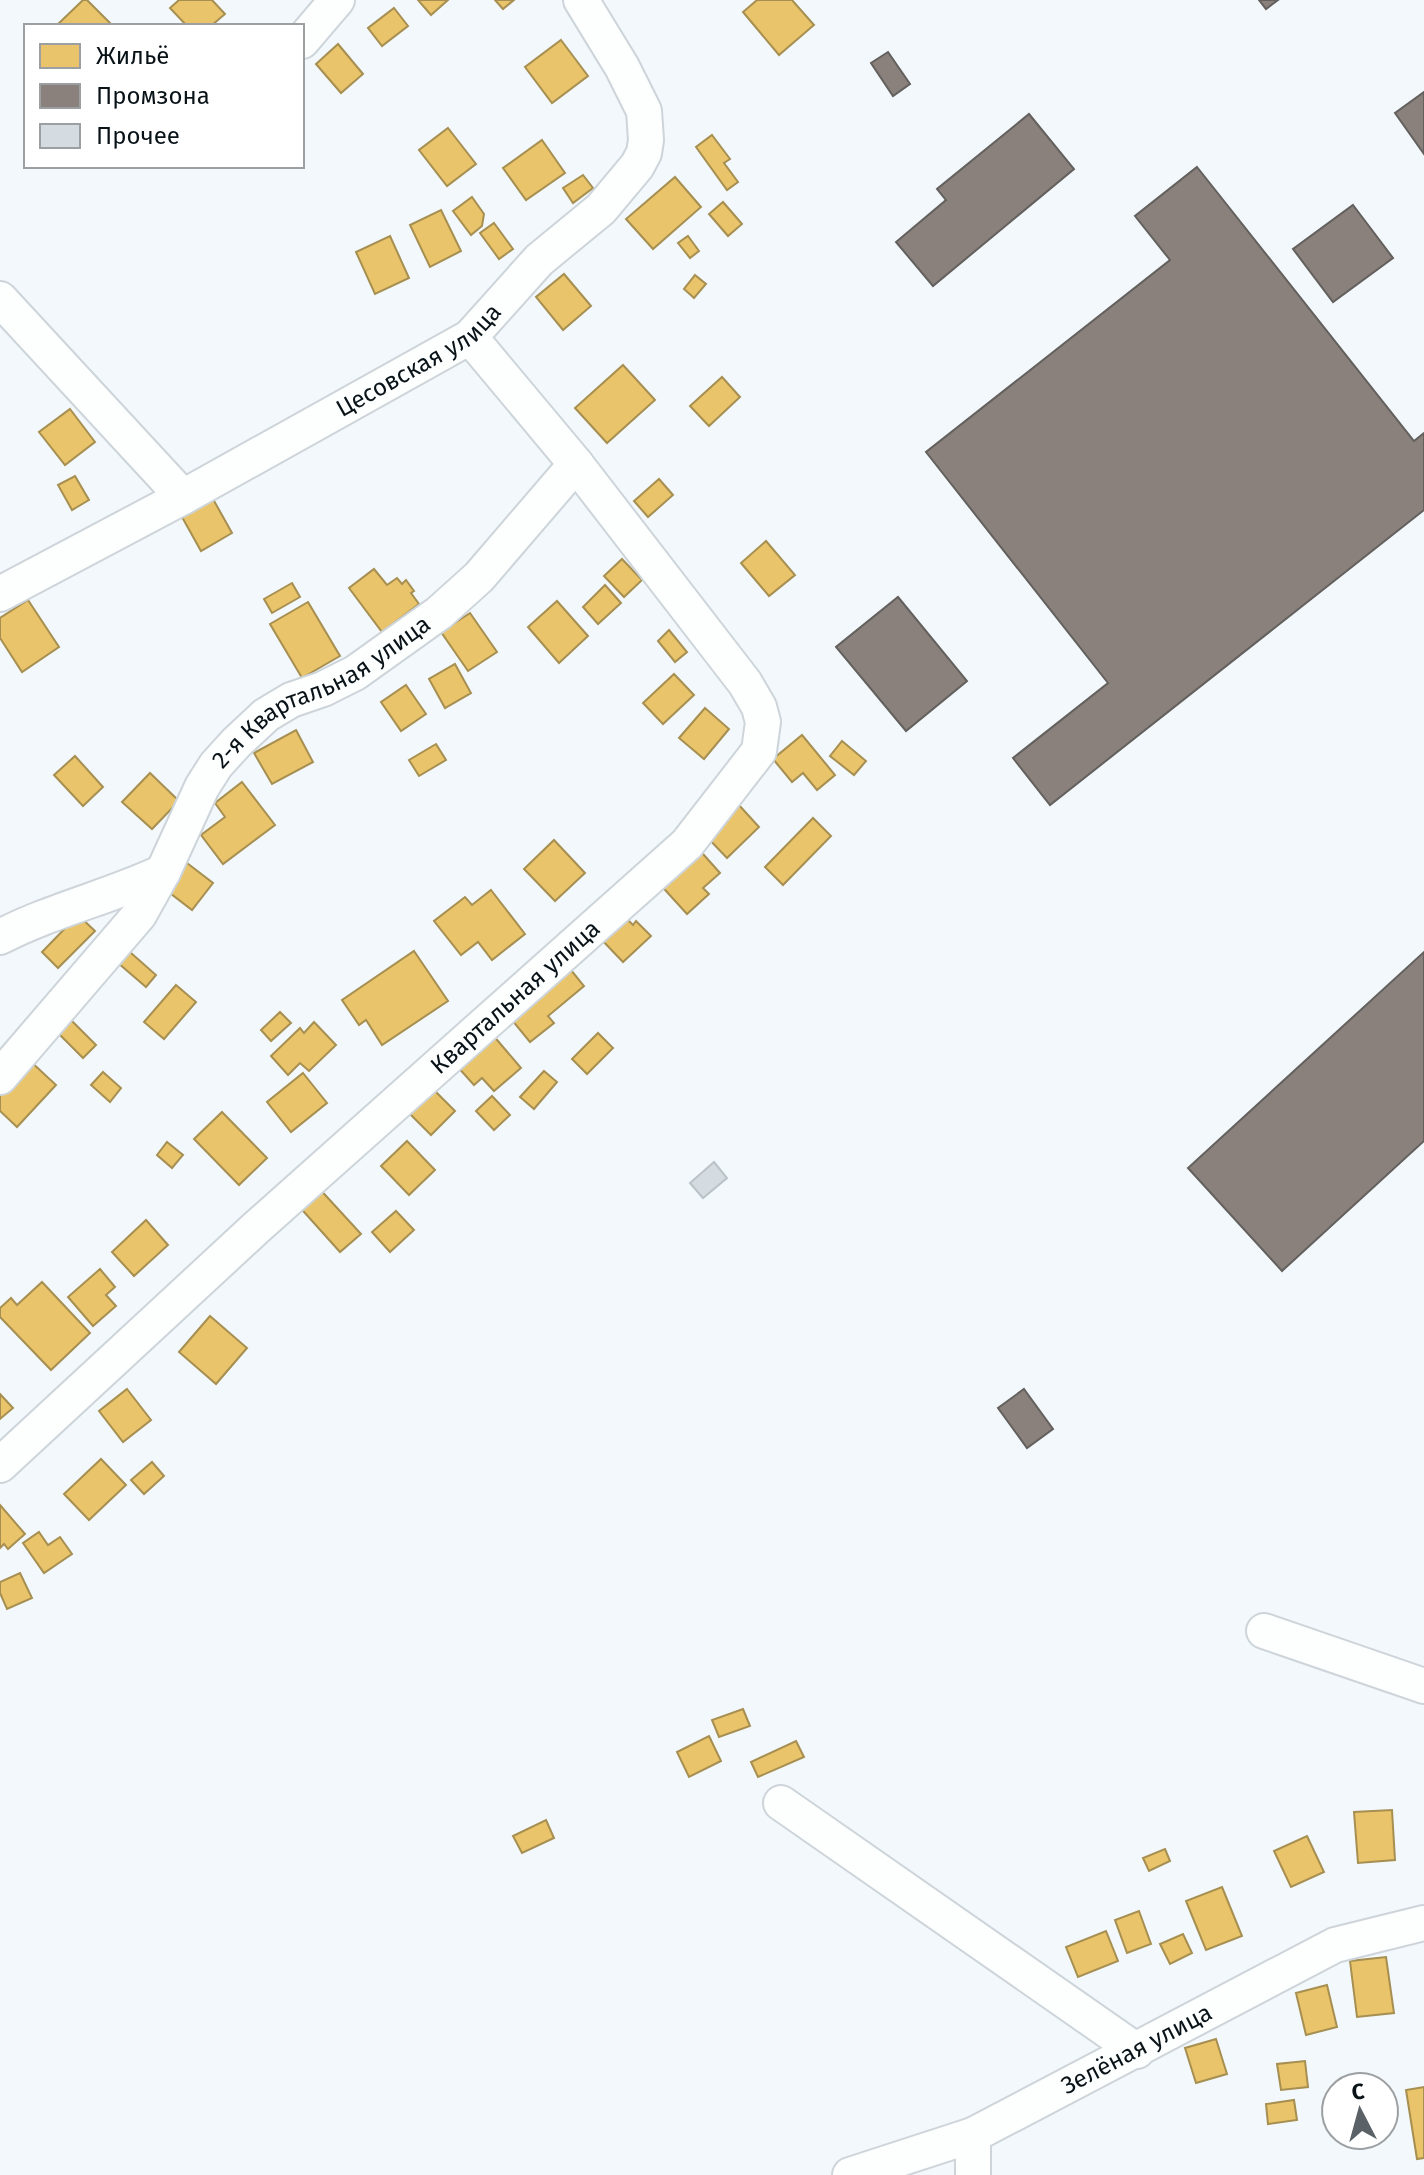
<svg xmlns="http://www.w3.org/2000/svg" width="1424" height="2175" font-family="'Fira Sans',sans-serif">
	<rect width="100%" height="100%" fill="#f2f8fb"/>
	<!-- homes -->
	<g fill="#e9c46a" stroke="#a68f51" stroke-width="2">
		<polygon points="83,0 87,0 110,23 107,26 56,26"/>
		<polygon points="179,0 212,0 225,14 211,26 187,26 170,8"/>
		<polygon points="418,0 448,0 431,15"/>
		<polygon points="495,0 514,0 503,9"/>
		<polygon points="757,0 792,0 814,25 779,55 743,12"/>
		<polygon points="394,8 408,26 382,46 368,28"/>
		<polygon points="561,40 588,76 552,103 525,67"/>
		<polygon points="338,44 363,74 341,93 316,64"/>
		<polygon points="448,128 476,164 447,186 419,150"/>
		<polygon points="712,135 730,159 724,163 738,182 727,190 696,147"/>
		<polygon points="542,140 565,173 526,200 503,168"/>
		<polygon points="583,175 593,188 573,203 563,188"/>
		<polygon points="675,177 701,207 653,249 626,219"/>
		<polygon points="472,197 484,214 482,226 471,235 453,211"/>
		<polygon points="723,202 742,224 728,236 709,214"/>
		<polygon points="441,210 461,251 430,267 410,225"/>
		<polygon points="494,223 513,249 499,259 480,233"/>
		<polygon points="390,236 409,278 375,294 356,252"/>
		<polygon points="688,236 699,251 690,258 678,243"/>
		<polygon points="564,274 591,306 563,330 536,297"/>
		<polygon points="695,275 706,284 694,298 684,289"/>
		<polygon points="623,365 655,400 607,443 575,408"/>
		<polygon points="722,377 740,397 709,426 690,406"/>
		<polygon points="70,409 95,442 65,465 39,432"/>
		<polygon points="75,476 89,500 72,510 58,485"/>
		<polygon points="659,479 673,495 648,517 634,501"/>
		<polygon points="208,490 232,533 201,551 177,508"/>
		<polygon points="766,541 795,575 769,596 741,563"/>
		<polygon points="622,559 642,580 624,597 604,576"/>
		<polygon points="374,569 387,585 397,578 402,584 406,580 414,591 411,593 419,604 382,632 349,588"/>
		<polygon points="292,583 300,597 272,613 264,599"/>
		<polygon points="605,585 621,603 598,624 583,607"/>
		<polygon points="28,600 59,647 22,672 0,638 0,618"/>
		<polygon points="557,601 588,636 559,663 528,627"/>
		<polygon points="308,602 340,656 302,678 270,624"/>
		<polygon points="470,613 497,652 468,671 441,632"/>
		<polygon points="669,630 687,652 675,662 658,641"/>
		<polygon points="455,664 471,693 445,708 429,679"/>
		<polygon points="674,674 694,695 663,724 643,703"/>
		<polygon points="406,685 426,714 401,731 381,702"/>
		<polygon points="705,708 729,729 704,759 679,738"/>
		<polygon points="296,730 313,762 272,784 254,753"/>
		<polygon points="802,735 835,775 817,790 803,773 792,782 773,759"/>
		<polygon points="842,741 866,761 854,775 830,756"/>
		<polygon points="436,744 446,760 419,776 409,760"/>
		<polygon points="75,756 103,787 83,806 54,775"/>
		<polygon points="150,773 179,801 152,829 122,802"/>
		<polygon points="242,782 275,825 223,864 201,835 225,817 215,803"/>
		<polygon points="738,804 759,827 727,858 705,835"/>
		<polygon points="813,818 831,836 783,885 765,867"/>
		<polygon points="554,840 585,873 555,901 524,869"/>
		<polygon points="695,845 720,873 703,888 709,894 687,914 656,880"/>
		<polygon points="187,863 213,883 192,910 166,890"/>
		<polygon points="491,890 525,934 492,960 478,942 461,955 434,921 465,897 472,905"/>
		<polygon points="78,915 95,931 58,968 42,952"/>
		<polygon points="623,915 633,925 636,921 651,936 623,962 599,937"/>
		<polygon points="122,945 156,975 146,987 111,957"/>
		<polygon points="414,951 448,1001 382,1045 366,1020 359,1025 342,1000"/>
		<polygon points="566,964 584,986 548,1016 554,1023 530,1042 507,1014"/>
		<polygon points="176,985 196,1002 164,1039 144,1022"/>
		<polygon points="280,1012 291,1023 271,1041 261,1030"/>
		<polygon points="66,1015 96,1045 83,1058 53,1028"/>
		<polygon points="314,1022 336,1045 309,1071 300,1063 288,1075 271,1056 300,1028 304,1033"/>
		<polygon points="598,1033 613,1048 587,1074 572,1059"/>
		<polygon points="492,1034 521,1068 494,1091 482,1078 474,1085 456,1065"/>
		<polygon points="28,1059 56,1085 17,1127 0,1111 0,1088"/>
		<polygon points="544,1071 557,1082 534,1109 520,1097"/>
		<polygon points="103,1072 121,1088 110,1102 91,1085"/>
		<polygon points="303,1073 327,1103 291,1132 267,1102"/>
		<polygon points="427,1083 455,1111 431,1135 403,1107"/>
		<polygon points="492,1096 510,1115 494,1130 476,1111"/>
		<polygon points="222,1112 267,1158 239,1185 194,1139"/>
		<polygon points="407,1141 435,1170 409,1195 381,1166"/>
		<polygon points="167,1142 183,1155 172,1168 157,1155"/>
		<polygon points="316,1185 361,1234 340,1252 296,1203"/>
		<polygon points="396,1211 414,1230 390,1252 372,1232"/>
		<polygon points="146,1220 168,1245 134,1276 112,1252"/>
		<polygon points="100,1269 115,1287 106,1295 116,1306 93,1326 68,1297"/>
		<polygon points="42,1282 90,1333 51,1370 0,1317 0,1308 11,1298 17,1305"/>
		<polygon points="210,1316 247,1348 216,1384 179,1352"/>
		<polygon points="127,1389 151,1420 123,1442 99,1411"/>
		<polygon points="0,1394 13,1408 0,1419"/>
		<polygon points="101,1459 126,1485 89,1520 64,1494"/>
		<polygon points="152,1462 164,1476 144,1494 131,1480"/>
		<polygon points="0,1505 25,1534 8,1549 4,1544 0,1548"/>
		<polygon points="39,1532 48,1545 60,1537 72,1554 44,1573 23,1543"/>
		<polygon points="20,1573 32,1598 7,1609 0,1593 0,1582"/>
		<polygon points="743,1709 750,1726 719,1737 712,1720"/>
		<polygon points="709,1736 721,1761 689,1777 677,1752"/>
		<polygon points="796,1741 804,1757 758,1777 751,1762"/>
		<polygon points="1392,1810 1395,1860 1358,1863 1354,1812"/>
		<polygon points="546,1820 554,1838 522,1853 513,1836"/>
		<polygon points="1307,1836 1324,1872 1291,1887 1274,1851"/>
		<polygon points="1165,1849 1170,1861 1149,1871 1143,1858"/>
		<polygon points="1222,1887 1242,1936 1206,1950 1186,1901"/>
		<polygon points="1139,1911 1151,1944 1127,1953 1115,1920"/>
		<polygon points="1106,1931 1118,1961 1078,1977 1066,1947"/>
		<polygon points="1183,1934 1192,1953 1170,1964 1160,1944"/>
		<polygon points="1386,1957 1394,2013 1357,2017 1350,1961"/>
		<polygon points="1327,1985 1337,2027 1306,2035 1296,1993"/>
		<polygon points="1216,2039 1227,2074 1196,2083 1185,2048"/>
		<polygon points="1305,2061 1308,2087 1281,2090 1277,2064"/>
		<polygon points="1424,2087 1424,2158 1417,2159 1406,2090"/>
		<polygon points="1294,2100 1297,2120 1268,2124 1266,2104"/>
	</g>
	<!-- industry -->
	<g fill="#8a817c" stroke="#63605e" stroke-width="2">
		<polygon points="1259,0 1278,0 1266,9"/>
		<polygon points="888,52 910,84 893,96 871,63"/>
		<polygon points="1424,92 1424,154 1395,113"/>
		<polygon points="1029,114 1074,169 933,286 896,242 946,200 937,189"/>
		<polygon points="1197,167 1414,441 1424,433 1424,510 1050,805 1013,758 1108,683 926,452 1170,260 1135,216"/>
		<polygon points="1353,205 1393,258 1333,302 1293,249"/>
		<polygon points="898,597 967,681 906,731 836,647"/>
		<polygon points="1424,952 1424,1141 1282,1271 1188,1168"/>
		<polygon points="1024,1389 1053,1429 1027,1448 998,1408"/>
	</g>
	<!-- building -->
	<polygon fill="#d5dce1" stroke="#bcc3c8" stroke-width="2" points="714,1162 727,1178 703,1198 690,1183"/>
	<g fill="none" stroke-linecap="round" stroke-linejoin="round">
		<defs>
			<g id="minor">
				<polyline points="302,41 337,0"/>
				<polyline points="0,299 183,497"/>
				<path id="s1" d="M0,594L183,497L470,337L539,260L601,209L637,166L644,153L646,140L644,111L622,67L581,0"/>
				<path d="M0,937C52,910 110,897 163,872"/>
				<path id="s2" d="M0,1077L139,915L163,872L202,787L216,765L236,743L266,715L291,700L323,689L355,673L439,613L479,577L576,464L470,337"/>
				<path id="s3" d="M0,1465L257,1227L687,844L759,751L763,722L759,707L745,683L576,464"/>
				<polyline points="1264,1631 1424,1686"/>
				<polyline points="781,1803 1137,2051"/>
				<polyline points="973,2135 973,2175"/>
				<path id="s4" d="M850,2175L973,2135L1335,1945L1424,1923"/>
			</g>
		</defs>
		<!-- minor casing -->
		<use href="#minor" stroke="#cdd5da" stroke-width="38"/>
		<!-- minor -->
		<use href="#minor" stroke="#fdfefe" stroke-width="34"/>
	</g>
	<g text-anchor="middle" stroke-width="8" stroke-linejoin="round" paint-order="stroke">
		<!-- street labels -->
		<g font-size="24" fill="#081217" stroke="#fff">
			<text dy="8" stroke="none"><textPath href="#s1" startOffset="480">Цесовская улица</textPath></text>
			<text dy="8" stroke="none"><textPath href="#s2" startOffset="512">2-я Квартальная улица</textPath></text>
			<text dy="8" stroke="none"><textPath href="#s3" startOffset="696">Квартальная улица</textPath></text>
			<text dy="8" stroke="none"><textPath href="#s4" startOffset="314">Зелёная улица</textPath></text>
		</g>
	</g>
	<!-- legend -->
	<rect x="24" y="24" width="280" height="144" fill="#ffffff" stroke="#9ca0a2" stroke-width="2"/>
	<rect x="40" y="44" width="40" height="24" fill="#e9c46a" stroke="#9ca0a2" stroke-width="2"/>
	<text x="96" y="64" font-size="24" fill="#081217">Жильё</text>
	<rect x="40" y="84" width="40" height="24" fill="#8a817c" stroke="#9ca0a2" stroke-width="2"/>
	<text x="96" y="104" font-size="24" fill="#081217">Промзона</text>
	<rect x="40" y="124" width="40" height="24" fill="#d5dce1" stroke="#9ca0a2" stroke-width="2"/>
	<text x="96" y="144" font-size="24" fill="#081217">Прочее</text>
	<!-- north arrow -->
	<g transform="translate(1360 2111) rotate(354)"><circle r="38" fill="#ffffff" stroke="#9ca0a2" stroke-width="2"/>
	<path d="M0-6L14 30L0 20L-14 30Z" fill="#5a6267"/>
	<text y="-12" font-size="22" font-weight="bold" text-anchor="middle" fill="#081217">С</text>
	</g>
</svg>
